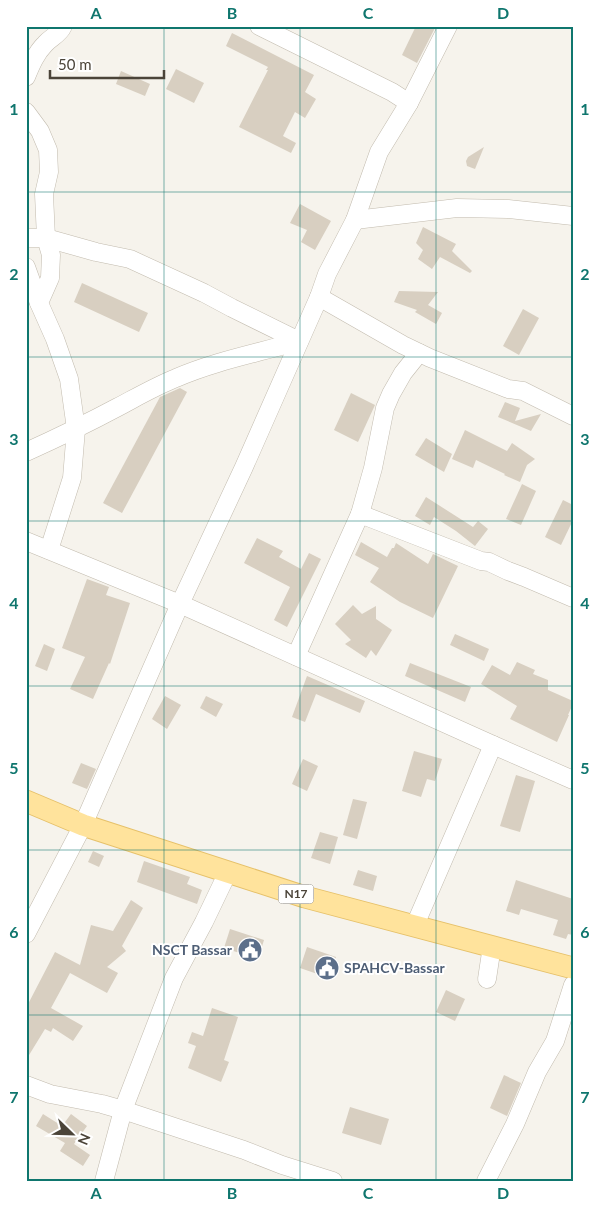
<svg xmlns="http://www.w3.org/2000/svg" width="599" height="1207" font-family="Lato,sans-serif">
	<rect width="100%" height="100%" fill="#f6f3ec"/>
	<!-- building -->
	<g fill="#d8cfc1">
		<polygon points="416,26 436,26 417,63 402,55"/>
		<polygon points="232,33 314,75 305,92 316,99 305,118 295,112 283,136 296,143 291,153 239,127 268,70 266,70 268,67 226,46"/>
		<polygon points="176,69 204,83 194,103 166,89"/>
		<polygon points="121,71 150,84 145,96 116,84"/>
		<polygon points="484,147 475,169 467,166 466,161 468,157"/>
		<polygon points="300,204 331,221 315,250 301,242 307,230 290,223"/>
		<polygon points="423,227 456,244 452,251 472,271 470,273 440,257 432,269 418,259 423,250 416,243"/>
		<polygon points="82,283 148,313 139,332 74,302"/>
		<polygon points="399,291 438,292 428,305 442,313 436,324 415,312 417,310 394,302"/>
		<polygon points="523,309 539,318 519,355 503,346"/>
		<polygon points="180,388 187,392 122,513 103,503 160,397"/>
		<polygon points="351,393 375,405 358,442 334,430"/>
		<polygon points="505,402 520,408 515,421 541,414 531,431 498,417"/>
		<polygon points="465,430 507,451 512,443 535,459 527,465 520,482 504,475 505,474 476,460 473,468 452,459"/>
		<polygon points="426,438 452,454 444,472 415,455"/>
		<polygon points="522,484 536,491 521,525 506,519"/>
		<polygon points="426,497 473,527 478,521 488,529 475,546 456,531 434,517 430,525 415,516"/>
		<polygon points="563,500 573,505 573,520 561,545 545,537"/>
		<polygon points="257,538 283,551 279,557 301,569 309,553 321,559 287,627 274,620 290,587 244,563"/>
		<polygon points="361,542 387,557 392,548 394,548 396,543 428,564 433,554 458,566 433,618 400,602 370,582 379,568 355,555"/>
		<polygon points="87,579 109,587 106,595 130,603 110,664 109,663 93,699 70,689 85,657 62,648"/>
		<polygon points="353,605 362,614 376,606 376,619 392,630 376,656 371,650 366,658 345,644 351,640 335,624"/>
		<polygon points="455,634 489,649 484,661 450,645"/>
		<polygon points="44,644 55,649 47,671 35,666"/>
		<polygon points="517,662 535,670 533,674 548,680 548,690 573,701 573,704 568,715 569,715 557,742 510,719 517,706 481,684 492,665 510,675"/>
		<polygon points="410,663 471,687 465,702 405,676"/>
		<polygon points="307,676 365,701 360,713 316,694 305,722 292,717"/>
		<polygon points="165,696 181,705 167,729 152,719"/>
		<polygon points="206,696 223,704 216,717 200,708"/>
		<polygon points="414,751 442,759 435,781 427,779 421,797 402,791"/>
		<polygon points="303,759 318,766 307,791 292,784"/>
		<polygon points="81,763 96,769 87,789 72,783"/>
		<polygon points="516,775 535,781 520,832 500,826"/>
		<polygon points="353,799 367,802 357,839 343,835"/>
		<polygon points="320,832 338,837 330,864 311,858"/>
		<polygon points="93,851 104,856 99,867 88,862"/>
		<polygon points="144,861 190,877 187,884 202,890 197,904 137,882"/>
		<polygon points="358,870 377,876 373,891 353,885"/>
		<polygon points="516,880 573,899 573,935 568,934 566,939 553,935 558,920 521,909 519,915 506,911"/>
		<polygon points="131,900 143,908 122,946 126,951 107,967 118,973 107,993 70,973 51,1008 83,1026 73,1041 53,1028 51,1032 45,1029 26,1060 26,1008 55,952 80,965 91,925 113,931"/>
		<polygon points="230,929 264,940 258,959 224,948"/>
		<polygon points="307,947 336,957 329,978 300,968"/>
		<polygon points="446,990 465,999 455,1021 436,1012"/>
		<polygon points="212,1008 238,1017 224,1060 229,1062 221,1082 188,1068 196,1046 188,1043 192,1032 203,1036"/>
		<polygon points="504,1075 521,1083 507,1116 490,1108"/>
		<polygon points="350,1107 389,1119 381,1145 342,1133"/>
		<polygon points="43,1114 62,1126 71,1114 87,1126 74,1144 90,1155 83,1166 60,1151 65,1143 36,1126"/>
	</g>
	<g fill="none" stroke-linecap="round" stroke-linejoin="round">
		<defs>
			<g id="minor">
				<polyline points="259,26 392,92 409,103"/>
				<path d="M26,77C31,65 36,53 45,44C51,37 59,35 63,26"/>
				<polyline points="26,112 40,131 48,150 49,172 44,194 46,238 51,255 50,278 39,303 55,339 69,379 76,429 72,478 49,550"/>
				<polyline points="355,220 457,208 508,209 573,216"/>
				<polyline points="26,238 46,238 96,252 130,259 204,293 232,308 299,341"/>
				<polyline points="26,267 39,303"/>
				<polyline points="319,297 403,345 430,358 508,389 523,391 573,416"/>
				<path d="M26,452C57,438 88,423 118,407C137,397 156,386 176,378C215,361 258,353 299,341"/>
				<polyline points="360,514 373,468 385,408 391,394 403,373 419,353"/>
				<polyline points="26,541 180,604 493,745 573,780"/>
				<polyline points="296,656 360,514 481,561 489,562 508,571 524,577 573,598"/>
				<polyline points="415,925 493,745"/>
				<polyline points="26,934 83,825 180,604 244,467 319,297 327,274 355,220 379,152 409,103 448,26"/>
				<polyline points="487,979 492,946"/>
				<polyline points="26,1085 50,1094 102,1104 123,1110 244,1150 282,1165 333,1181"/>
				<polyline points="104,1181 123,1110 174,978 204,922 228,872"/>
				<polyline points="486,1181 515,1124 537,1072 555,1041 573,985"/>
			</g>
			<polyline id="major" points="26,801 83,825 305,897 573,968"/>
		</defs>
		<!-- minor casing -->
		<use href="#minor" stroke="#c2bbae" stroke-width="19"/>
		<!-- major casing -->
		<use href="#major" stroke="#e6c16a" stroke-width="23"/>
		<!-- minor -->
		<use href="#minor" stroke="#fff" stroke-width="18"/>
		<!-- major -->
		<use href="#major" stroke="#ffe39c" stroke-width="21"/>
	</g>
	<!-- grid -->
	<path fill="none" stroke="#0f766e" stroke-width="1" stroke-opacity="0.55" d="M164,26V1181M300,26V1181M436,26V1181M26,192H573M26,357H573M26,521H573M26,686H573M26,850H573M26,1015H573"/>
	<!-- icons -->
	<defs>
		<symbol id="civic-disc" viewBox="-11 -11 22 22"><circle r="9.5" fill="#5c6f8a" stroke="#fff"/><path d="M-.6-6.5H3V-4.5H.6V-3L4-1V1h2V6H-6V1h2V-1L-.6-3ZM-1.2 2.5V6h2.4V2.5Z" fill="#fff"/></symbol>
	</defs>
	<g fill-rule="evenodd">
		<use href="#civic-disc" x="236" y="936" width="28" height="28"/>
		<use href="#civic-disc" x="313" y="954" width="28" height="28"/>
	</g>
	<g text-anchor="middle" stroke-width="4" stroke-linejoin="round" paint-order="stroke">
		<!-- shield labels -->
		<rect fill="#fff" stroke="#817c74" stroke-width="1" x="278.5" y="884.5" width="35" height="19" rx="4"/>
		<g font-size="12" font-weight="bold" fill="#4b4439">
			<text x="296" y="898">N17</text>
		</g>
		<!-- service labels -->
		<g font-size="14" font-weight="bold" fill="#4e5e75" stroke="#fff" text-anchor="end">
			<text x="232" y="955">NSCT Bassar</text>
			<text x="344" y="973" text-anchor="start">SPAHCV-Bassar</text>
		</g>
	</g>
	<!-- border -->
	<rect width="599" height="1207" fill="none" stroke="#ffffff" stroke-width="55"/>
	<!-- north arrow -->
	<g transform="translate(72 1134) rotate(113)" stroke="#ffffff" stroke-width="4" paint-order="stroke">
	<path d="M0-4L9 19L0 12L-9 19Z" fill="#4b4439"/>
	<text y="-8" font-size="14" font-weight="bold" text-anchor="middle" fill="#4b4439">N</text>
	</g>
	<!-- scale -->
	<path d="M50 70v8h114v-8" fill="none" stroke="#4b4439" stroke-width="2.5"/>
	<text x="58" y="70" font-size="15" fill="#4b4439" stroke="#ffffff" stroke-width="4" paint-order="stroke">50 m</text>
	<rect x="28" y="28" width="544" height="1152" fill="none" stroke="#0f766e" stroke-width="2"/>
	<g font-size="16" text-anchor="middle" font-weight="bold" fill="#0f766e">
		<text x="96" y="19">A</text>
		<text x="232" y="19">B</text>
		<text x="368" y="19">C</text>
		<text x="503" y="19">D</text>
		<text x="14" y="115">1</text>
		<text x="585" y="115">1</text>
		<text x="14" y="280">2</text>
		<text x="585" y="280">2</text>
		<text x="14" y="445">3</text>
		<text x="585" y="445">3</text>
		<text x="14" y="609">4</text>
		<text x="585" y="609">4</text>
		<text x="14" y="774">5</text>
		<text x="585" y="774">5</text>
		<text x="14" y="938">6</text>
		<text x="585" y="938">6</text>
		<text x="14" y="1103">7</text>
		<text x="585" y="1103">7</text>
		<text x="96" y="1199">A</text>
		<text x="232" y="1199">B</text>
		<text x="368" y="1199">C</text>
		<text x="503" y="1199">D</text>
	</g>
</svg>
